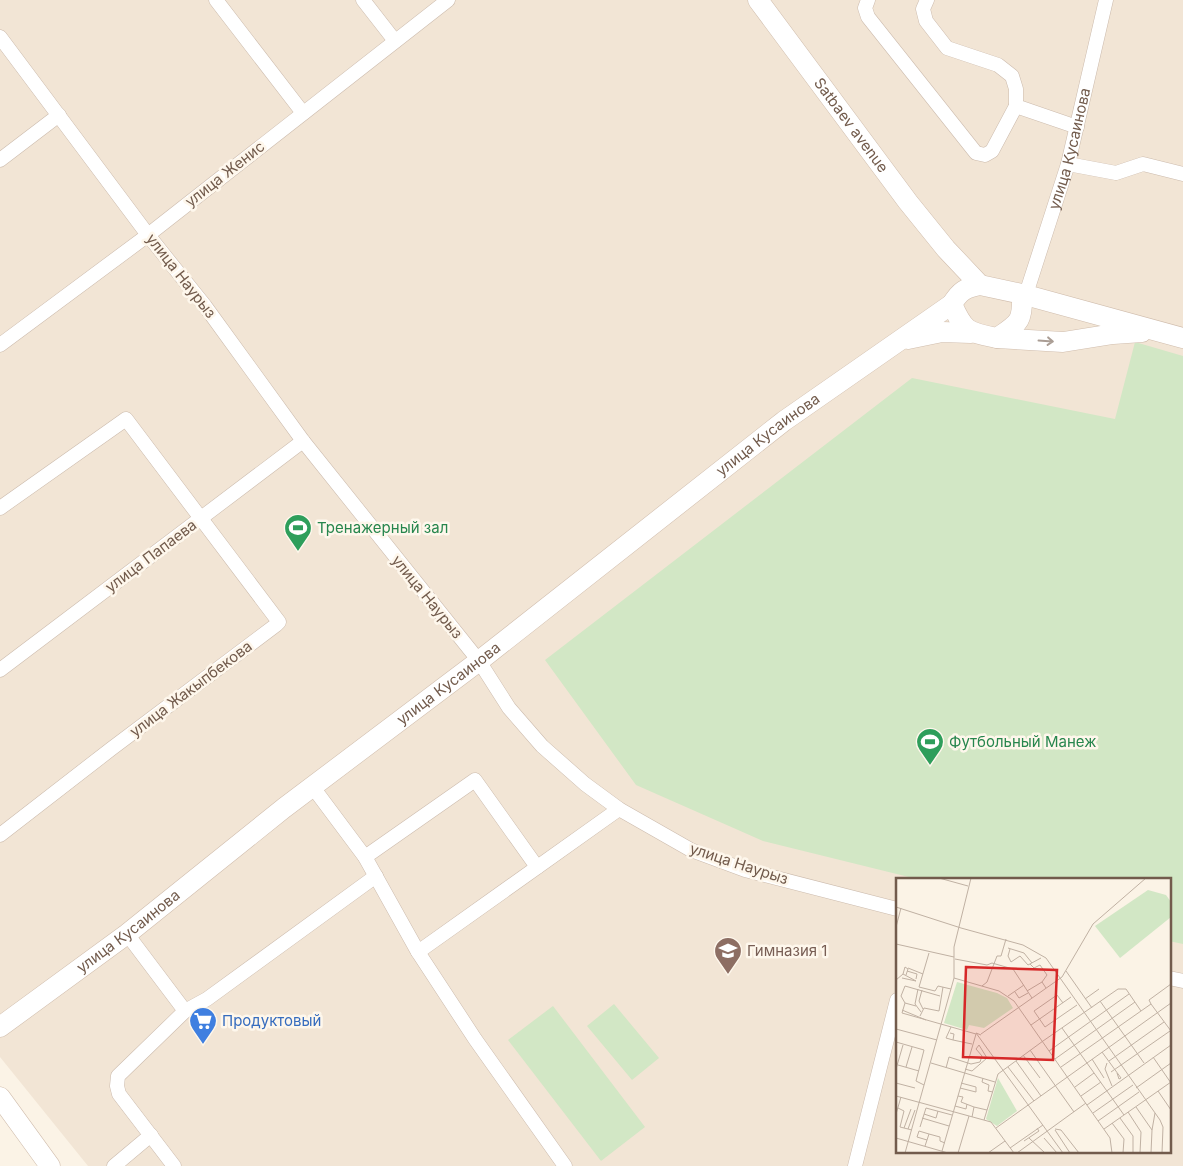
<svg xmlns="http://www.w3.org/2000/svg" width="1183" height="1166" font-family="Inter,sans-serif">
	<rect width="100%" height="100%" fill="#fbf3e6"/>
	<!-- residential -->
	<path fill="#f2e5d5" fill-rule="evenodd" d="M0,0H1183V1166H88L0,1057ZM897,880H1169V1152H897Z"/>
	<!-- garden -->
	<g fill="#d2e7c5">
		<polygon points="1135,342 1183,356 1183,944 1169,941 1169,880 921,880 763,841 636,785 545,660 912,378 1115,419"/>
		<polygon points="614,1004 659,1058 632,1080 587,1026"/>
		<polygon points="553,1006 645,1127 601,1161 508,1040"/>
	</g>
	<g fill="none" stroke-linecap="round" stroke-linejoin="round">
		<defs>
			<g id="street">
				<polyline points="216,0 303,113"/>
				<polyline points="363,0 395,41"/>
				<polyline points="868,0 865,8 868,17 976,153 985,155 992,151 1016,106 1077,127"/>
				<polyline points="927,0 923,9 926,21 947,48 998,65 1012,76 1016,89 1016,106"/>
				<polyline points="0,37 148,235 205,306 303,441 479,661 509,708 542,746 585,784 619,809 691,850 745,870 897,909"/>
				<polyline points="0,160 59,115"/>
				<polyline points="1068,164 1116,173 1143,164 1183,174"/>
				<path id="s1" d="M1022,294L1028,288L1068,164L1106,0"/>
				<polyline points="0,345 148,235 448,0"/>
				<polyline points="0,508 126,419 279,622 276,625 111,749 0,835"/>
				<polyline points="0,670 303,441"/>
				<polyline points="312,786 365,857 418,952 475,1039 565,1166"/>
				<polyline points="365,857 475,780 537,867"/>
				<polyline points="127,934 185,1011 118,1076 117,1086 119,1094 174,1166"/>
				<polyline points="418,952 619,809"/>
				<polyline points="1169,978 1183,981"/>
				<polyline points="185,1011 207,999 376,876"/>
				<polyline points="114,1166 151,1135"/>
				<polyline points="855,1166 897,1000"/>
			</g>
			<g id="secondary">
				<path id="s2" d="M758,0L908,202L946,249L980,285L1022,294C1023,322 1019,323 997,338C968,332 964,332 952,304C960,291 965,288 980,285"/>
				<polyline points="1022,294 1183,338"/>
				<polyline points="997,338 1063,342 1113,334 1142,332"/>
				<polyline points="908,339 942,332 971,333"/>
				<path id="s3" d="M0,1027L127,934L284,808L479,661L784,421L952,304"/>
				<polyline points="0,1097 50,1166"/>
			</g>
		</defs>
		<!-- street casing -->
		<use href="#street" stroke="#ccbbad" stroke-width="15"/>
		<!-- secondary casing -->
		<use href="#secondary" stroke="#d0bdad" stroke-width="21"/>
		<!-- street -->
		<use href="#street" stroke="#fff" stroke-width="14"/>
		<!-- secondary -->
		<use href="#secondary" stroke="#fff" stroke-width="20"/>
	</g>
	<!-- one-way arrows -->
	<defs><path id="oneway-shaft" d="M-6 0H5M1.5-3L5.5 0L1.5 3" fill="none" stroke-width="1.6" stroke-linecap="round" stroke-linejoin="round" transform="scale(1.25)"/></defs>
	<use stroke="#aa9d94" href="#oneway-shaft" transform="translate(1046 341) rotate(4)"/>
	<!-- icons -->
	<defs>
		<symbol id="stadium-pin" viewBox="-11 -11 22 30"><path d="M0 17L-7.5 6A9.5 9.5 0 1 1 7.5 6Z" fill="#2e9e5b" stroke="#fef7ec"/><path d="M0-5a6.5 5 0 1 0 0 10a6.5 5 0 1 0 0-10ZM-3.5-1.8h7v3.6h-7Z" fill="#fff"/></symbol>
		<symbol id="school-pin" viewBox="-11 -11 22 30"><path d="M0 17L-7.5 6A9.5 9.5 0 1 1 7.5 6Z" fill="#8d6e63" stroke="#fef7ec"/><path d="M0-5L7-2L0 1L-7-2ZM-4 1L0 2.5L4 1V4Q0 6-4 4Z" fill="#fff"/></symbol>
		<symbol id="supermarket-pin" viewBox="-11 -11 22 30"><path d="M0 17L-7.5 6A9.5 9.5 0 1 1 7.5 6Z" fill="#3f7fe0" stroke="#fef7ec"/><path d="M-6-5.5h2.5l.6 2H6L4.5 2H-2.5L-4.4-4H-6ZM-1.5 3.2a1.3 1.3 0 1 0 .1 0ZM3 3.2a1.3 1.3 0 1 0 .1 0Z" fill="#fff"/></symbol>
	</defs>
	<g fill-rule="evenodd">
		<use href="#stadium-pin" x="282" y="512" width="32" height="43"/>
		<use href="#stadium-pin" x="914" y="726" width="32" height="43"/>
		<use href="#school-pin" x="712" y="935" width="32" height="43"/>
		<use href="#supermarket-pin" x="187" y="1005" width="32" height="43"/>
	</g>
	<g text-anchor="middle" stroke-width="5" stroke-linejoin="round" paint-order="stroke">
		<!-- street labels -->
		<g font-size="15" fill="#725b4c" stroke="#fef7ec">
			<text dy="5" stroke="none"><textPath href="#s2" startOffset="156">Satbaev avenue</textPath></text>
			<text dy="5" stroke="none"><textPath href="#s1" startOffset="154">улица Кусаинова</textPath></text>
			<text transform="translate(225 174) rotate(-38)" y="5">улица Женис</text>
			<text transform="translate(181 276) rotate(52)" y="5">улица Наурыз</text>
			<text dy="5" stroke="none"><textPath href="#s3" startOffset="970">улица Кусаинова</textPath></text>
			<text transform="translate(151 556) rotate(-37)" y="5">улица Папаева</text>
			<text transform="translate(427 597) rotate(51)" y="5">улица Наурыз</text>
			<text dy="5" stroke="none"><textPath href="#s3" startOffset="565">улица Кусаинова</textPath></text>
			<text transform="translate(191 689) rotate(-37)" y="5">улица Жакыпбекова</text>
			<text transform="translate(739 864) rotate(18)" y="5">улица Наурыз</text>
			<text dy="5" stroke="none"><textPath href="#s3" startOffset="160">улица Кусаинова</textPath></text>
		</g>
		<!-- leisure labels -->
		<g font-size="15" fill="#27864d" stroke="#fef7ec" text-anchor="start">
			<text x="317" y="533">Тренажерный зал</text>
			<text x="949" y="747">Футбольный Манеж</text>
		</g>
		<!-- education labels -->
		<g font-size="15" fill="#785e54" stroke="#fef7ec" text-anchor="start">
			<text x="747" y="956">Гимназия 1</text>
		</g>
		<!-- shop labels -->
		<g font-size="15" fill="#366cbe" stroke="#fef7ec" text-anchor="start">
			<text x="222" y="1026">Продуктовый</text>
		</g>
	</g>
	<!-- overview -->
	<g transform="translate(896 878)">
		<rect width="275" height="275" fill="#fbf3e6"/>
		<path d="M102,200L121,233L101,248L90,241Z" fill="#d2e7c5"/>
		<path d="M252,12L270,17L275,24V39L224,80L199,48Z" fill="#d2e7c5"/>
		<path d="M61,104L101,115L111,120L117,130L88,150L73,147L71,152L48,145Z" fill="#d2e7c5"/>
		<path fill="none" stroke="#c0b1a3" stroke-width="1" d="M43,0L72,8M0,29L65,50M0,49L5,30M65,50L127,67L150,80L264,242L267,249L266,275M0,66L58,79M112,70L128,75L136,85M114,71L112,78L115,84L124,78L132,87L145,80M33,75L23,109L39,113L42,108L55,111M59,81L91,87L96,85L117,91L136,120M134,86L138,90L144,87L151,97L146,104L150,110M12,90L27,96M11,93L21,96L20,101M170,93L196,130M7,96L9,89L12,91L10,97M58,100L103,113L118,123L214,260L216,275M0,102L7,96L20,103L6,100M86,108L91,104L101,78H105L110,61M22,111L19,126L25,134M26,112L23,123L27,131M131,113L146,104M119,114L123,120L132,115M112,118L128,107M189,121L203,111M204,123L248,185M9,125L5,118L9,108L44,118M167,125L161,117L138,133L149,149L181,127M255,126L275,153M20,128L9,125L6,135L80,156L46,273M6,132L30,142M24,138L28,130L43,133L47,109M135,147L175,119M166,150L228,237M0,151L41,162M54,155L58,156L57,162L50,160L55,149M85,156L166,99L197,46L250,0M85,157L80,155L167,275M57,162L76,166M0,164L28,172L20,203L28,207M134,172L178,234M153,173L233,116M206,174L225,200L223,201L221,195M127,177L144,200M257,179L275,205M159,181L239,124M196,181L208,200M120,183L145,218M213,183L268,144M35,185L99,204M211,185L209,191L216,208M2,187L23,193M10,189L16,169M112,189L138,223M165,189L255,126L253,122L275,106M50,190L53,179L75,186L84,184L86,178L80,171M0,191L7,167M69,191L76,193L91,180L83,167L80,171M215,194L274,153M87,200L86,204L93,207L92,213L97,214M0,205L19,210M179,209L198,195M64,210L80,214V209L65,205M240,210L275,185M262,213L275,232M0,218L95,244L118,275M62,218L67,219L65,224L78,229M185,218L205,204M191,227L275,167M59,228L70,231L71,226M240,229L256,252L255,275M2,230L8,233L4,249L16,252M232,234L245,254L244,275M197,235L237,207M0,236L5,219M28,236L40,240L42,233M76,239L78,229L91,232M26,240L53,248M224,240L237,258V275M88,242L102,196L147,163L222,111H230L245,133M202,243L243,214M216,245L228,261L227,275M24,249L30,230L56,237M8,250L15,231M100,250L275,125M12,251L19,232M159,251L165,252L183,275M208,251L275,204M159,252L174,275M256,252L259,235M0,260L52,275M133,260L149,275M148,260L161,275M31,262L21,259L23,253L33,256M128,263L143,253L141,250M29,268L33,256L44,259V263L49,265M114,270L147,247M9,275L58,100V69L75,0M62,275L73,238M92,275L109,263M121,275L190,225"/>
		<path fill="#d62828" fill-opacity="0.15" stroke="#d62828" stroke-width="2.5" d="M70,89L161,92L157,182L67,179Z"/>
		<rect width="275" height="275" fill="none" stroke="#725b4c" stroke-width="2.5"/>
	</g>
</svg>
